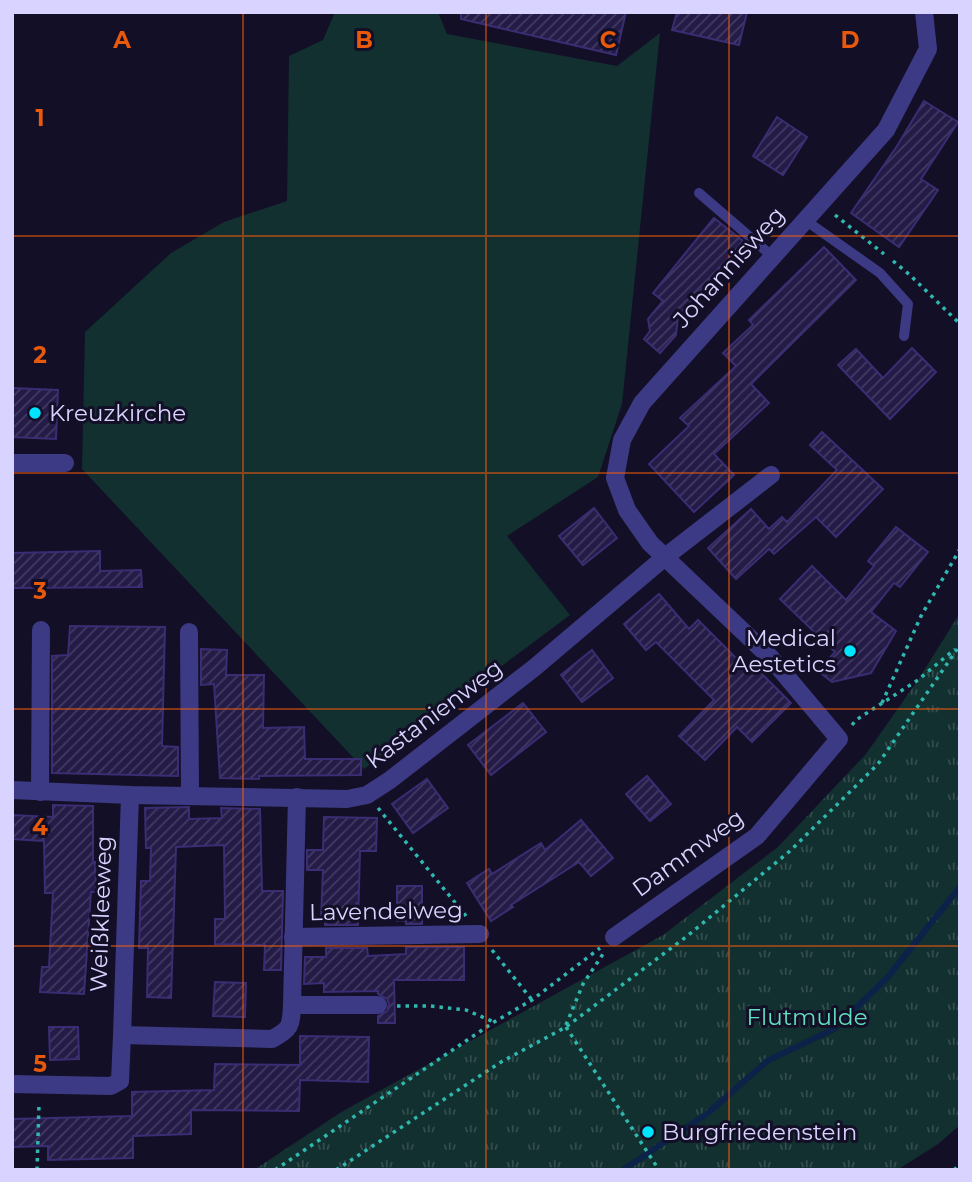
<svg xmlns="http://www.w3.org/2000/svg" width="972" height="1182" font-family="Montserrat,sans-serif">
	<defs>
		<pattern id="park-tufts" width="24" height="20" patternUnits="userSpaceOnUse" patternTransform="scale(1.75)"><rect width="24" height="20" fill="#12302f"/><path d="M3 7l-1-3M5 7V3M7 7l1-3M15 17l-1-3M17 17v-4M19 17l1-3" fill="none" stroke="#344d4e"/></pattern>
		<pattern id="building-hatch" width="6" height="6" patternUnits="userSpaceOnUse" patternTransform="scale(1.75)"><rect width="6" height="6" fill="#241b47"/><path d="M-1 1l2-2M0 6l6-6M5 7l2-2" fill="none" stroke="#433b63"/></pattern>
	</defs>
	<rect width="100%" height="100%" fill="#130f26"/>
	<!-- green -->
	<polygon fill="#12302f" points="335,12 438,12 447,34 617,66 660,33 622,404 598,477 507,536 570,615 364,769 82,469 85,332 171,253 224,222 287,201 289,56 323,40"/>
	<!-- park -->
	<polygon fill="url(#park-tufts)" points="960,613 960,1125 938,1144 897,1170 254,1170 343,1111 663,935 778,847 866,754 918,680"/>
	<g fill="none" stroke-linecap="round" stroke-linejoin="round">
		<!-- stream -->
		<polyline stroke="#0c2248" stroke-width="6" points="623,1170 708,1113 767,1061 834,1029 887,978 960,887"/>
	</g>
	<!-- building -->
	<g fill="url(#building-hatch)" stroke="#3b2d73" stroke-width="2">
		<polygon points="461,12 626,12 616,55 461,19"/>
		<polygon points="677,12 747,12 739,45 672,30"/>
		<polygon points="924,101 958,122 921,179 938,190 899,247 851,213 897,146"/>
		<polygon points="777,117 807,137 783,175 753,156"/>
		<polygon points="714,218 743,241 678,316 676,335 660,353 644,339 650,331 648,319 663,301 653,293"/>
		<polygon points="824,247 856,280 751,384 769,403 714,454 734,475 694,512 649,464 689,426 680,418 736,366 723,353 753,325 749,320"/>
		<polygon points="912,348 936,372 890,419 838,365 856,349 883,378"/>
		<polygon points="12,388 58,390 56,439 12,437"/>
		<polygon points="822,432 883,489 836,537 816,517 774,554 769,549 736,579 708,548 751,509 769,529 782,517 787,522 837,470 810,445"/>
		<polygon points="594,508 617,538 583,565 559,536"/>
		<polygon points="896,527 928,552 900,587 894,583 871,612 896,631 871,673 832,682 818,671 835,652 780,599 812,566 846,600 874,566 868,561"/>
		<polygon points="100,551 100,571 141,570 142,587 12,588 12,553"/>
		<polygon points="659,594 689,629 698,620 751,673 756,668 791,703 752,742 737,727 705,760 679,736 714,700 656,642 646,650 624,624"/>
		<polygon points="70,626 165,627 162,746 178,747 178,776 52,773 52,656 68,655"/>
		<polygon points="201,649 227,650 226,675 264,675 263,728 304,727 305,759 361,759 361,775 259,776 259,779 220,778 214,684 201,685"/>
		<polygon points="592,650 613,678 582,702 561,675"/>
		<polygon points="523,703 546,732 491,775 468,745"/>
		<polygon points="647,776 671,804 650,821 626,794"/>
		<polygon points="427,779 448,808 413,833 392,804"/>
		<polygon points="53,805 93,806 93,862 95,862 96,892 91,892 84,994 40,992 42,967 49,967 53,893 45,893 44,841 12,839 12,815 53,817"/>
		<polygon points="189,807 189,819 222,818 221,808 260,809 262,891 283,891 281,970 264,970 265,945 215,944 215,919 225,919 224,845 176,847 171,998 147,997 148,948 139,948 141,881 150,881 151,848 146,848 145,808"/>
		<polygon points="324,817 377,818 376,851 360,851 358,925 325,925 325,919 321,919 323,870 307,870 307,850 323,850"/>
		<polygon points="581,820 613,858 591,876 579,862 511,905 513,907 491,921 467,883 489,869 492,874 541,843 545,850"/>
		<polygon points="397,886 422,886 422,924 406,924 406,921 397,921"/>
		<polygon points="406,947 464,947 464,980 394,980 395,1023 378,1023 378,1016 387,1011 389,1004 387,999 378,994 378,991 324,992 324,983 304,984 305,957 326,957 326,948 367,948 368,956 406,954"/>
		<polygon points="215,982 246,983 245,1017 213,1016"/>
		<polygon points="49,1027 78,1027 79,1059 50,1060"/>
		<polygon points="300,1036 369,1037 368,1082 300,1080 299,1111 191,1110 191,1134 133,1136 133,1158 48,1160 48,1146 12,1147 12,1119 132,1116 132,1092 214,1090 215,1064 300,1065"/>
	</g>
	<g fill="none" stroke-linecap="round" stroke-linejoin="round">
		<!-- path -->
		<g stroke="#2fb8b0" stroke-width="3.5" stroke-dasharray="3.5 5" stroke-linecap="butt">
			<polyline points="835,215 884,254"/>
			<polyline points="893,261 910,275 960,324"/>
			<polyline points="882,703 921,616 960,549"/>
			<polyline points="852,725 856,720 918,680 955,649"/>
			<polyline points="378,808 466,916"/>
			<polyline points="492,950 532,1000"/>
			<polyline points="397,1006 430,1006 466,1010 494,1022"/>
			<polyline points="566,1025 583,984 605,951"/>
			<polyline points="566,1027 659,1170"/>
			<polyline points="37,1170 39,1104"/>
			<polyline points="275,1170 494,1022 532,1000 600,948"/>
			<polyline points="336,1170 501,1062 566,1027 686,937 790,851 878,764 960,645"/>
			<polyline points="954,1170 960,1164"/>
		</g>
		<!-- service -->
		<g stroke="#3d3a85" stroke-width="10">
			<polyline points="699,193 773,257"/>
			<polyline points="805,220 880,273 908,304 904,336"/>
		</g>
		<!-- minor -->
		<g stroke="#3d3a85" stroke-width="18">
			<polyline points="12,463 65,463"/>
			<polyline points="189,632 190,796"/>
			<polyline points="12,790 130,795 347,799 367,795 390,780 534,668 665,557 771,475"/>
			<polyline points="40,792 41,630"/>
			<polyline points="293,937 480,934"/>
			<polyline points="614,937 757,836 839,739 770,657 650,543 627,510 615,478 622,440 642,403 886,130 928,49 924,12"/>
			<polyline points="292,1005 378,1005"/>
			<polyline points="122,1035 130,795"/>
			<path d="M12,1084L111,1086L120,1081L122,1035L272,1039C291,1029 291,1026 292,1005L297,797"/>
		</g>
	</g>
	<!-- grid -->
	<path fill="none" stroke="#e8590c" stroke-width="2" stroke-opacity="0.55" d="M243,12V1170M486,12V1170M729,12V1170M12,236H960M12,473H960M12,709H960M12,946H960"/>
	<!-- markers -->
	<g fill="#00e5ff" stroke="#130f26" stroke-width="2.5">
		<circle cx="35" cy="413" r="7"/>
		<circle cx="850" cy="651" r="7"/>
		<circle cx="648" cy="1132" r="7"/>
	</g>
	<g text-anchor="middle" stroke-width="6" stroke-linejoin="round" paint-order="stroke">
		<!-- street labels -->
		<g font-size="23" fill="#d9d4ff" stroke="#130f26">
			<text transform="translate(729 267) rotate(-48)" y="8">Johannisweg</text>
			<text transform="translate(434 714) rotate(-37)" y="8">Kastanienweg</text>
			<text transform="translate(688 853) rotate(-36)" y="8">Dammweg</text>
			<text transform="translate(386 911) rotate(-1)" y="8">Lavendelweg</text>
			<text transform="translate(101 914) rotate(-88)" y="8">Weißkleeweg</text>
		</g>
		<!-- poi labels -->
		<g font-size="23" fill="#d9d4ff" stroke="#130f26" text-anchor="start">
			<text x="49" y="421">Kreuzkirche</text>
			<text x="836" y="646" text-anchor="end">Medical<tspan x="836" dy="26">Aestetics</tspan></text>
			<text x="662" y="1140">Burgfriedenstein</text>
		</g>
		<!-- park labels -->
		<g font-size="23" fill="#5fe0c0" stroke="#130f26">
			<text x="807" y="1025">Flutmulde</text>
		</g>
	</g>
	<g font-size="23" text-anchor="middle" font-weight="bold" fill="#e8590c" stroke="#130f26" stroke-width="6" stroke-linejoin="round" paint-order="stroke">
		<text x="122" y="48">A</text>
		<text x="364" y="48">B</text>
		<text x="608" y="48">C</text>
		<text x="850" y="48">D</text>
		<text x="40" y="126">1</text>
		<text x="40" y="363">2</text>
		<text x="40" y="599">3</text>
		<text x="40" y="835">4</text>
		<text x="40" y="1072">5</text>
	</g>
	<!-- border -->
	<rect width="972" height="1182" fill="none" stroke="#d9d4ff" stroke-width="28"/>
</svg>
